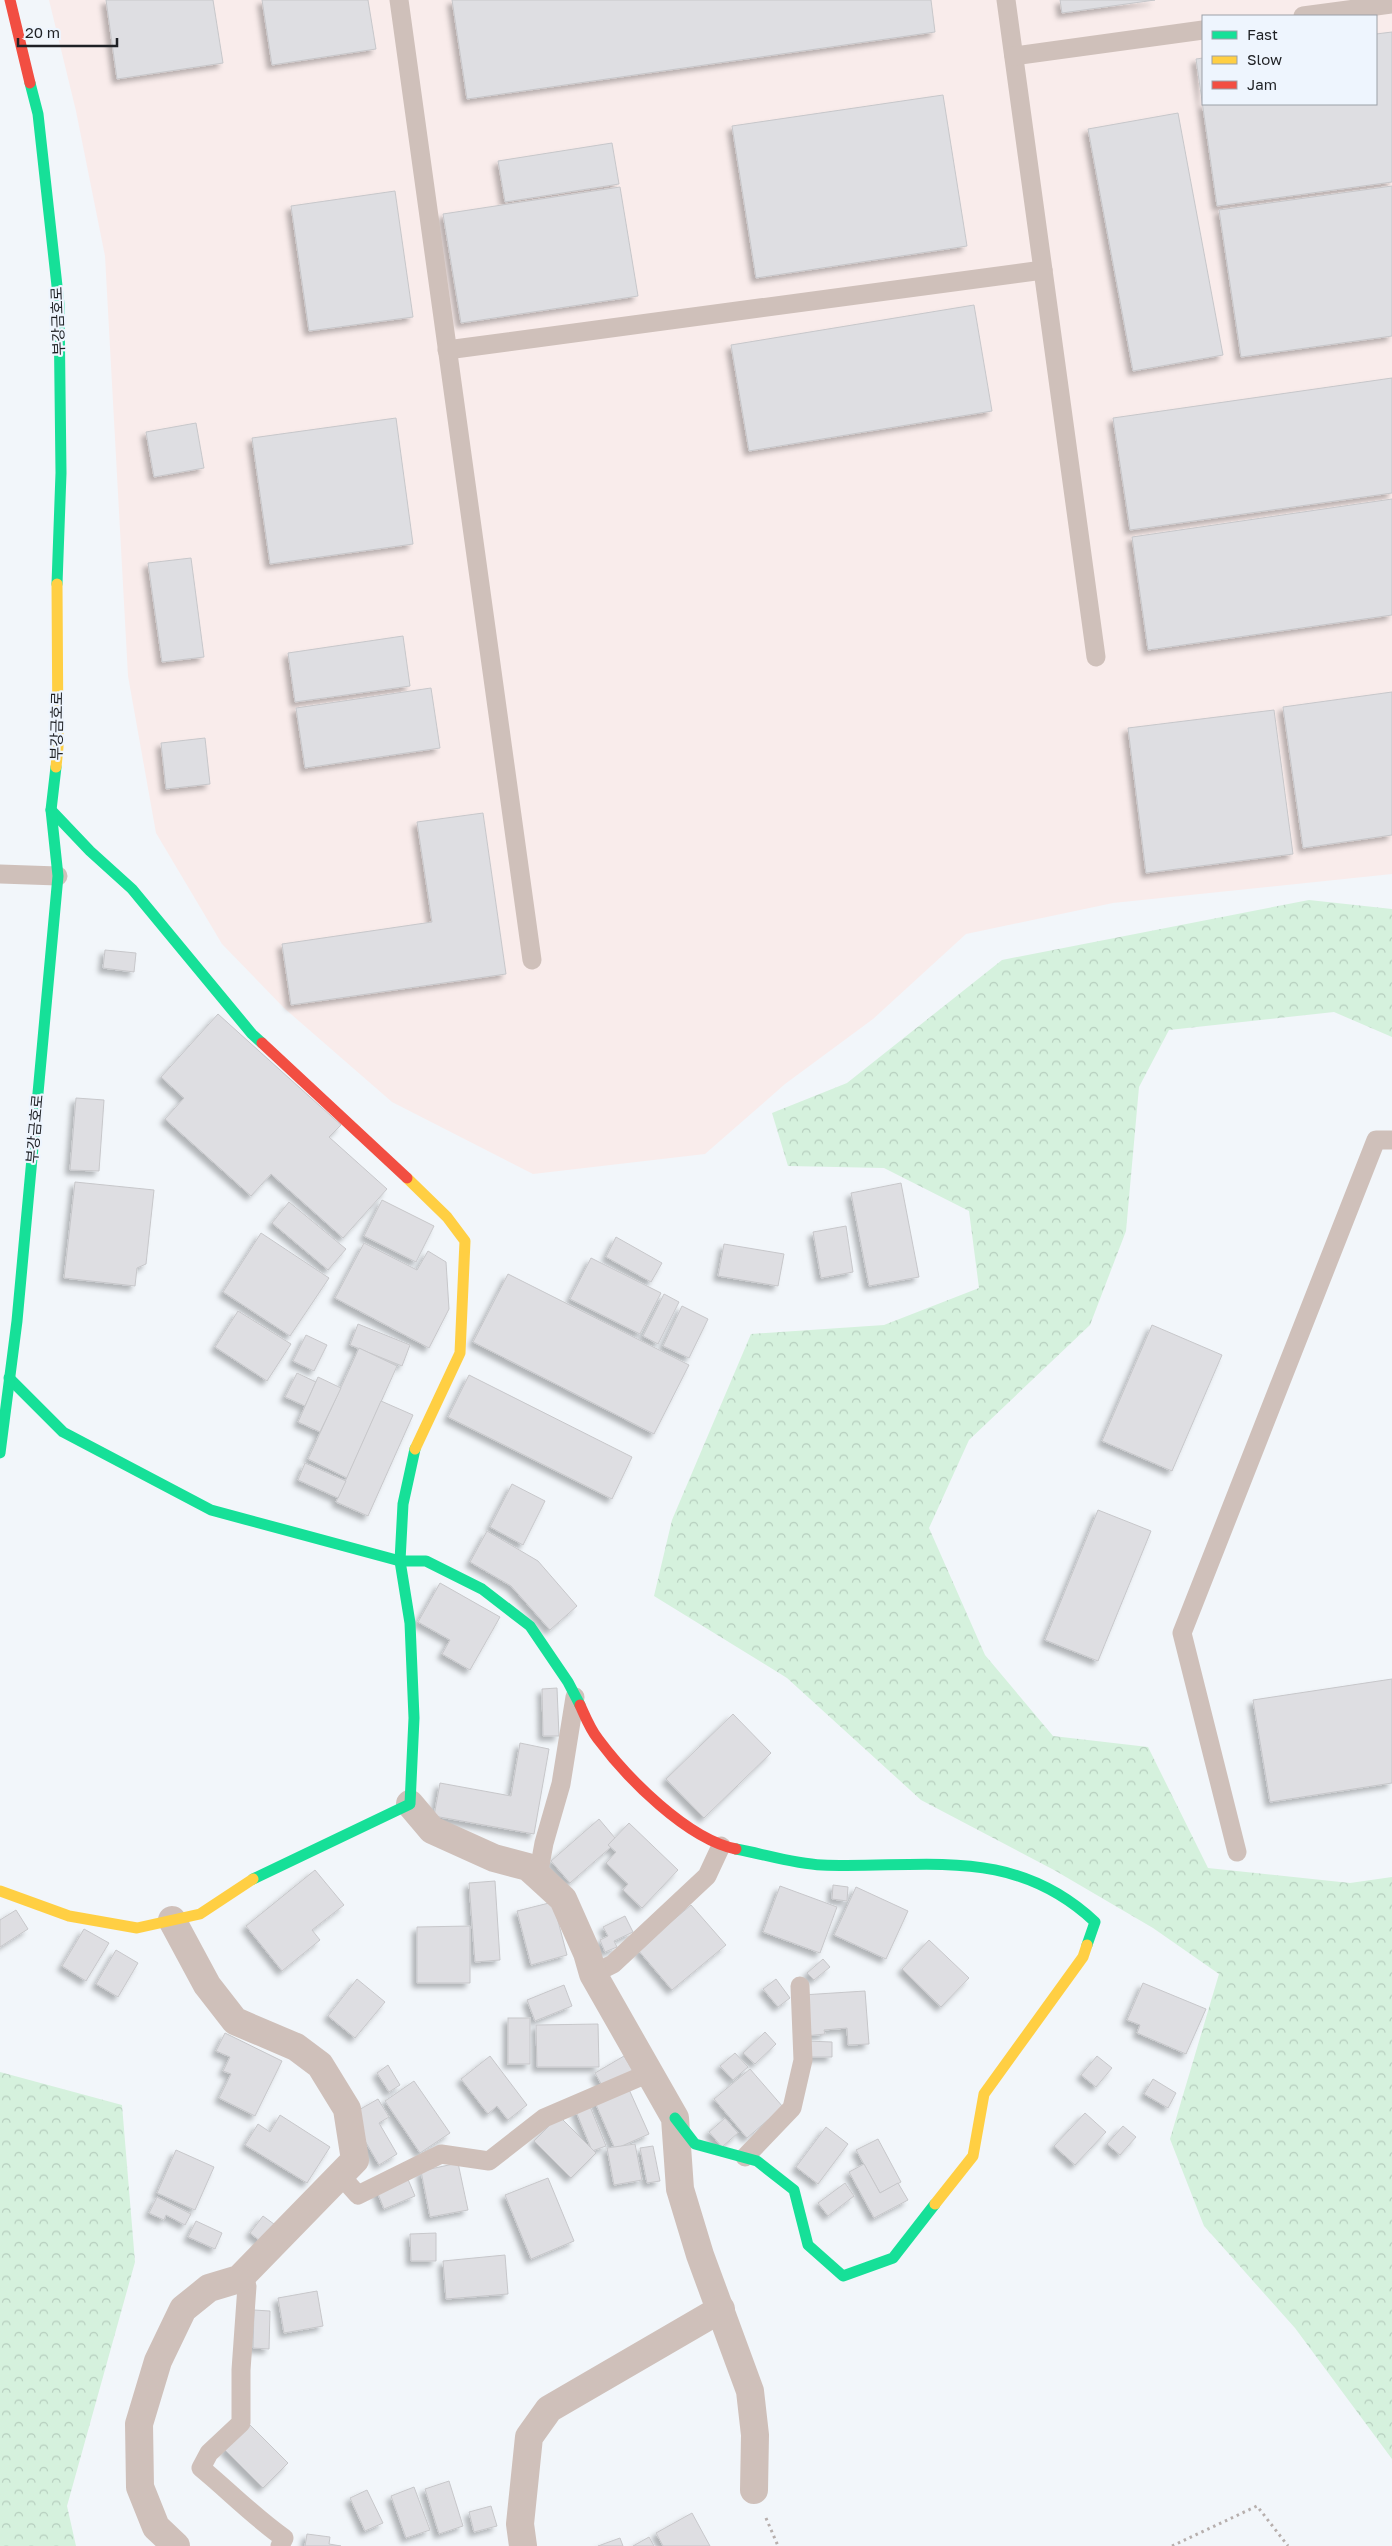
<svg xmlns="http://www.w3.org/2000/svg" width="1392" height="2546" font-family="'Golos Text','Noto Sans KR',sans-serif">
	<defs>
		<pattern id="forest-crowns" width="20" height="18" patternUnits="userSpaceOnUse" patternTransform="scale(1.25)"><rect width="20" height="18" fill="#d5f1dd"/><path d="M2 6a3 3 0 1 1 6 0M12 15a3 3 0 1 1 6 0" fill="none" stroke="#b6cebe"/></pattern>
		<filter id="shadow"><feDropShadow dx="-4.5" dy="4.5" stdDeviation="2.5" flood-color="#0004"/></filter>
	</defs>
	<rect width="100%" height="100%" fill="#f2f6fa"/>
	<!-- industrial -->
	<path fill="#f9eceb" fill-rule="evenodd" d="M49,0H1392V874L1113,903L966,934L873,1019L785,1084L705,1154L533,1174L392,1102L284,1008L222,944L156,833L128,676L105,256L76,111ZM1203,16H1376V104H1203Z"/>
	<!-- forest -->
	<g fill="url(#forest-crowns)">
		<polygon points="1309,900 1392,909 1392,1037 1334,1012 1169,1030 1139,1087 1126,1231 1090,1325 969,1440 929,1528 985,1655 1053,1736 1148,1747 1208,1868 1350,1883 1392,1877 1392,2459 1295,2328 1204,2226 1170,2139 1219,1974 1153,1928 1054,1870 921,1800 787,1678 654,1596 672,1520 751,1334 884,1325 979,1288 969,1211 884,1168 788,1166 772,1113 847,1083 1002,960"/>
		<polygon points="0,2072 122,2105 135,2262 67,2506 76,2546 0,2546"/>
	</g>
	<!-- building -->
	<g fill="#dedee2" stroke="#c7c7ca" filter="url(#shadow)">
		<polygon points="106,0 213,0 223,63 117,79"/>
		<polygon points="262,0 368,0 376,49 272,65"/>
		<polygon points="452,0 931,0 935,32 467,99"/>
		<polygon points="1060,0 1155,0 1062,13"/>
		<polygon points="1392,32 1392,182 1217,206 1196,59 1203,58 1203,104 1376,104 1376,34"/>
		<polygon points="943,95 967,246 756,278 732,126"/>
		<polygon points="1178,113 1223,355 1133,371 1088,129"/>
		<polygon points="612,143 619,184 505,202 498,161"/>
		<polygon points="1392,186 1392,336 1241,357 1219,210"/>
		<polygon points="620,187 638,296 461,323 443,214"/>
		<polygon points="395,191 413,317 309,331 291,206"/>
		<polygon points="974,305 992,411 749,451 731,345"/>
		<polygon points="1392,378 1392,493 1130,530 1113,418"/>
		<polygon points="396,418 413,544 270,564 252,438"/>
		<polygon points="196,423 204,468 154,477 146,432"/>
		<polygon points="1392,499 1392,615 1148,650 1132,537"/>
		<polygon points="191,558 204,657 162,662 148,563"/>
		<polygon points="403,636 410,686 295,702 288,653"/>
		<polygon points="431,688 440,748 305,768 296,708"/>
		<polygon points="1392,692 1392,835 1303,848 1283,707"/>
		<polygon points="1274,710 1293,854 1146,873 1128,728"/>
		<polygon points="205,738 210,784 166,789 161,743"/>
		<polygon points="483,813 506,974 291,1005 282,944 432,922 417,822"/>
		<polygon points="105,950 136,953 134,972 103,968"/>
		<polygon points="218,1014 341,1125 329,1137 387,1189 343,1238 271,1174 251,1196 165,1119 184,1098 161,1077"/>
		<polygon points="76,1098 104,1100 99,1171 70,1170"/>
		<polygon points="75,1182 154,1190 146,1264 137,1268 135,1286 64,1278"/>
		<polygon points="901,1183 919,1277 869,1286 851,1193"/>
		<polygon points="382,1200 434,1226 416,1262 364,1236"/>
		<polygon points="289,1202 346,1249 328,1270 272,1223"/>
		<polygon points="846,1226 853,1272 821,1278 813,1232"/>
		<polygon points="261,1233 329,1278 290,1336 223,1292"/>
		<polygon points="616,1237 662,1263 651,1282 606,1257"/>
		<polygon points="364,1243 417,1270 428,1251 446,1262 449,1309 429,1348 335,1298"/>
		<polygon points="724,1244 784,1254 778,1286 718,1276"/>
		<polygon points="591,1258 661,1293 640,1334 570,1299"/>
		<polygon points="508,1274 689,1365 654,1434 473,1342"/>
		<polygon points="664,1294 679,1302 658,1344 643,1336"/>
		<polygon points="682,1306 708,1319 689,1358 663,1346"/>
		<polygon points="238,1311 291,1344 267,1381 215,1347"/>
		<polygon points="358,1324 410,1345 402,1366 350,1345"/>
		<polygon points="1152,1325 1222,1355 1172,1471 1102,1441"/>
		<polygon points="306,1335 327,1345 314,1371 293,1361"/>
		<polygon points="359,1348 397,1366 347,1478 308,1459"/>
		<polygon points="297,1373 316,1382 305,1406 285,1397"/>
		<polygon points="469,1375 632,1457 612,1499 448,1417"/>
		<polygon points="318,1377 341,1388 320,1432 298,1422"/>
		<polygon points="381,1401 413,1415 368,1516 336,1502"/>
		<polygon points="305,1463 346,1481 338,1498 298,1480"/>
		<polygon points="512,1484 545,1501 523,1545 490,1527"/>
		<polygon points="1098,1510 1151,1531 1098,1661 1045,1640"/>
		<polygon points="487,1531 538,1561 577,1606 550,1630 511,1586 470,1562"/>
		<polygon points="440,1583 500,1617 470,1670 442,1654 450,1640 418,1622"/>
		<polygon points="1392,1679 1392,1783 1270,1802 1253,1700"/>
		<polygon points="557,1688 559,1736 543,1736 542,1689"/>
		<polygon points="733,1714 771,1753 704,1818 666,1779"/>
		<polygon points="520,1743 549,1749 534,1834 434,1816 440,1783 511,1796"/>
		<polygon points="599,1819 615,1838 608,1845 611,1847 570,1883 551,1861"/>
		<polygon points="629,1823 678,1870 642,1908 623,1890 628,1884 606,1863 616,1852 608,1845"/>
		<polygon points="315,1870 344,1905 312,1930 320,1940 282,1971 246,1926"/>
		<polygon points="495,1881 500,1960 475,1962 469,1883"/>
		<polygon points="833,1885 848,1887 847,1901 832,1899"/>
		<polygon points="780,1886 837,1907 820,1953 763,1932"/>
		<polygon points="856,1887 908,1911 886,1959 834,1935"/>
		<polygon points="553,1902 567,1955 531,1965 517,1911"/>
		<polygon points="691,1905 726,1945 672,1990 638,1950"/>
		<polygon points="16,1910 28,1929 0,1947 0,1920"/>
		<polygon points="625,1916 633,1932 614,1941 617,1947 605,1952 600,1940 608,1936 603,1927"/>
		<polygon points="470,1926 470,1983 417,1983 417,1927"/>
		<polygon points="84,1929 109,1943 86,1981 62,1966"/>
		<polygon points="929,1940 969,1978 941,2007 902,1969"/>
		<polygon points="116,1950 138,1963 118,1997 96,1984"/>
		<polygon points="823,1959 830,1967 814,1980 807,1973"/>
		<polygon points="357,1979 385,2002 355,2038 328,2016"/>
		<polygon points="776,1979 790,1998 778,2007 763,1989"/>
		<polygon points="1143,1983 1206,2009 1186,2054 1137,2033 1140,2025 1127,2020"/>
		<polygon points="564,1985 572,2006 535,2021 527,2000"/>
		<polygon points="865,1991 869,2044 848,2045 847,2028 824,2030 825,2034 805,2036 802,1995"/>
		<rect x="508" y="2018" width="22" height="46"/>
		<polygon points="598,2024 599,2067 537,2067 536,2025"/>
		<polygon points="765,2032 776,2044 755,2064 743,2053"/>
		<polygon points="225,2033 282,2061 255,2116 219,2098 231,2074 223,2071 230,2057 216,2051"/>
		<polygon points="807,2041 832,2042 832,2057 807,2057"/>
		<polygon points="735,2053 748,2067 733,2080 720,2066"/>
		<polygon points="490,2056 527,2105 508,2120 497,2106 488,2114 461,2079"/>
		<polygon points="624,2056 633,2071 604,2089 595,2073"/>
		<polygon points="1097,2056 1112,2068 1096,2087 1081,2075"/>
		<polygon points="388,2065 400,2085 389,2092 377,2073"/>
		<polygon points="750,2069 783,2107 747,2138 714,2099"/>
		<polygon points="1153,2079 1176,2093 1168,2108 1144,2094"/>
		<polygon points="414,2081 450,2133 420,2153 385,2101"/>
		<polygon points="627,2085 649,2134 615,2149 594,2100"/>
		<polygon points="378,2099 389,2117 379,2123 397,2154 379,2165 350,2115"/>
		<polygon points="589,2104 606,2146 592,2151 575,2109"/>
		<polygon points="1085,2113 1106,2132 1075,2165 1054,2146"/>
		<polygon points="280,2115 330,2147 307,2183 245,2145 258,2124 270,2132"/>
		<polygon points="559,2116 596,2153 571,2178 534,2141"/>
		<polygon points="725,2118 738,2133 722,2147 709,2132"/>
		<polygon points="1123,2126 1136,2137 1120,2155 1107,2144"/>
		<polygon points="826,2127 848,2144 818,2184 796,2167"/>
		<polygon points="878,2139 901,2182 880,2193 856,2150"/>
		<polygon points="635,2144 642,2180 614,2185 607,2148"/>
		<polygon points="653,2146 660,2181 647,2183 640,2148"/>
		<polygon points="176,2150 214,2167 195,2210 157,2193"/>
		<polygon points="458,2163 468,2210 430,2217 421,2171"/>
		<polygon points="864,2164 880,2193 898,2183 908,2200 874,2218 849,2172"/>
		<polygon points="407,2177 415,2196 384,2209 376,2189"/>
		<polygon points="548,2178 574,2241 531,2259 505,2195"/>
		<polygon points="845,2183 854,2196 828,2216 818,2203"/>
		<polygon points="157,2197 191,2214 185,2225 166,2215 164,2220 149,2213"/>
		<polygon points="263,2216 278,2227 265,2245 250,2233"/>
		<polygon points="196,2221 222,2233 215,2249 188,2237"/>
		<polygon points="436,2233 436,2261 411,2261 410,2234"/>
		<polygon points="505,2255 508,2294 446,2299 443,2261"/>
		<polygon points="317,2291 323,2326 284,2333 278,2298"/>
		<polygon points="254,2310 270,2311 269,2349 253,2348"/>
		<polygon points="249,2424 288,2463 263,2488 224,2449"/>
		<polygon points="449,2481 463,2526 439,2534 425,2489"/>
		<polygon points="414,2487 430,2530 406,2538 391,2496"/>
		<polygon points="367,2490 383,2523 365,2531 350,2498"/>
		<polygon points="491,2506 497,2526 474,2532 469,2512"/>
		<polygon points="692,2513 710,2546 663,2546 656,2533"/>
		<polygon points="307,2534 330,2537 329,2544 341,2546 305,2546"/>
		<polygon points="649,2537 654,2546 633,2546"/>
		<polygon points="620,2538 623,2546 598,2546"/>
	</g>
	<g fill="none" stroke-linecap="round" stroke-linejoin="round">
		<!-- path -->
		<g stroke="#b7afad" stroke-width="3" stroke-dasharray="2.5 4" stroke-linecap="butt">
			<polyline points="766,2518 778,2546"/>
			<polyline points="1172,2546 1257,2506 1288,2546"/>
		</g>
		<!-- lane -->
		<g stroke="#cfc0ba" stroke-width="19">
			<polyline points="399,0 532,960"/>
			<polyline points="1006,0 1096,657"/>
			<polyline points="1303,16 1392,4"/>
			<polyline points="1014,56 1203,30"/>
			<polyline points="447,350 1043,270"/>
			<polyline points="0,874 58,876"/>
			<polyline points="1237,1852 1182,1633 1376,1140 1392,1140"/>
			<polyline points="538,1876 544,1843 561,1784 575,1697"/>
			<polyline points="593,1974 613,1964 707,1876 721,1846"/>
			<polyline points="745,2157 792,2108 803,2060 800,1986"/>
			<polyline points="341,2176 358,2195 441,2154 489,2161 544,2118 649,2073"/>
			<path d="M239,2279L247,2286L241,2370V2423L209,2453L201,2468C229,2491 254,2517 284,2538L280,2546"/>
		</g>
		<!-- street -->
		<g stroke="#cfc0ba" stroke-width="28">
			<polyline points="410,1804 432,1830 494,1858 528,1867 538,1876 563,1899 587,1953 593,1974 675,2118 680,2189 700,2255 750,2391 755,2435 754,2490"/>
			<polyline points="172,1920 207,1985 235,2021 296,2047 320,2065 347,2109 355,2160 239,2279 209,2288 183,2309 158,2361 139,2424 140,2487 156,2527 176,2546"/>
			<polyline points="523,2546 520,2524 529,2437 549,2409 721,2309"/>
		</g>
		<!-- fast -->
		<g stroke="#16e098" stroke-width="11">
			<polyline points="30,83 38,114 59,304 61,473 57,584"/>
			<polyline points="51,810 90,851 132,889 252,1034 262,1043"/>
			<polyline points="9,1378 63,1432 211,1510 400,1561 426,1561 482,1589 530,1626 568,1682 580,1705"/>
			<polyline points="0,1453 17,1321 58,876 51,810 56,767"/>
			<path d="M736,1849C764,1854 794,1864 822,1865C923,1869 1012,1844 1095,1922L1087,1945"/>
			<polyline points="253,1879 410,1804 414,1718 410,1623 400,1561 403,1504 415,1449"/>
			<polyline points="675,2118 695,2144 757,2161 794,2190 808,2245 843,2276 893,2258 935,2204"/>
		</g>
		<!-- slow -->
		<g stroke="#ffcf43" stroke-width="11">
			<polyline points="56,767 58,747 57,584"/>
			<polyline points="407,1178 447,1217 465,1241 460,1353 415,1449"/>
			<polyline points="0,1891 69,1916 137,1928 200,1914 253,1879"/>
			<polyline points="935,2204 973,2156 984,2094 1083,1957 1087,1945"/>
		</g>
		<!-- jam -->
		<g stroke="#f24e42" stroke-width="11">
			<polyline points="10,0 30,83"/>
			<polyline points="262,1043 407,1178"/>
			<path d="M580,1705C585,1716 590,1729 598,1739C627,1778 687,1839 736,1849"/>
		</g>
	</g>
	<g text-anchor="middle" stroke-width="4.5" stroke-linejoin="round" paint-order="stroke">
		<!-- street labels -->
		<g font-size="15" fill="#1f2125" stroke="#eef5fe">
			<text transform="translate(58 321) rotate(-92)" y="5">부강금호로</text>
			<text transform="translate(57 726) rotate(-89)" y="5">부강금호로</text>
			<text transform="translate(35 1129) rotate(-85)" y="5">부강금호로</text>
		</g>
	</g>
	<!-- legend -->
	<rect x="1202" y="15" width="175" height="90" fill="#eef5fe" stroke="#9ba0a7"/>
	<rect x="1212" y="31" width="25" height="8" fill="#16e098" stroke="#9ba0a7"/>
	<text x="1247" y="40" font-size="15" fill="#1f2125">Fast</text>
	<rect x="1212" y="56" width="25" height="8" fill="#ffcf43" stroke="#9ba0a7"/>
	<text x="1247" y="65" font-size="15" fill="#1f2125">Slow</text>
	<rect x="1212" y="81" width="25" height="8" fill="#f24e42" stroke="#9ba0a7"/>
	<text x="1247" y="90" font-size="15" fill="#1f2125">Jam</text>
	<!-- scale -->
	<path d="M18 38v8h99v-8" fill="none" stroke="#1f2125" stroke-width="2.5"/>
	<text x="25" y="38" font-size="15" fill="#1f2125" stroke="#eef5fe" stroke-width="4" paint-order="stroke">20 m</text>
</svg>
